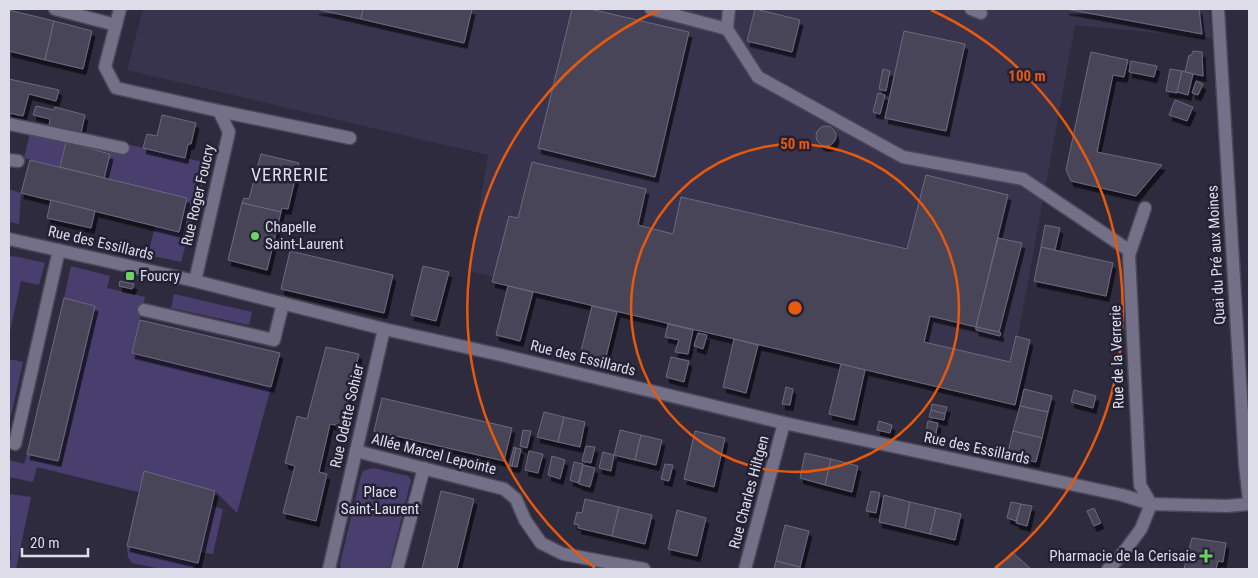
<svg xmlns="http://www.w3.org/2000/svg" width="1258" height="578" font-family="'Roboto Condensed',sans-serif">
	<defs>
		<filter id="shadow"><feDropShadow dx="3" dy="5.5" stdDeviation="0" flood-color="#0009"/></filter>
	</defs>
	<rect width="100%" height="100%" fill="#2f2b3f"/>
	<!-- built -->
	<polygon fill="#39344e" points="143,9 1209,9 1212,38 1075,25 1008,391 469,271 488,155 127,70"/>
	<!-- green -->
	<g fill="#493f6f">
		<polygon points="30,133 66,142 60,167 24,158"/>
		<polygon points="113,141 208,163 181,262 148,255 155,226 187,198 104,178"/>
		<polygon points="9,189 21,193 19,224 9,222"/>
		<polygon points="9,256 19,257 45,263 39,285 21,281 9,336"/>
		<polygon points="71,266 110,276 107,288 145,297 132,354 271,387 237,513 215,491 144,473 138,492 37,467 33,482 9,477 9,460 24,464 27,454 58,461 95,306 64,298"/>
		<polygon points="174,294 252,312 249,325 171,308"/>
		<polygon points="9,359 23,362 9,424"/>
		<polygon points="373,468 408,476 411,480 389,569 341,569 340,564 361,476 363,471"/>
		<polygon points="9,494 31,497 16,569 9,569 11,556"/>
		<polygon points="212,506 223,509 213,554 201,552"/>
		<polygon points="127,546 198,563 192,569 161,569 132,563 128,557"/>
	</g>
	<!-- building -->
	<g fill="#484459" stroke="#6c6980" filter="url(#shadow)">
		<polygon points="316,9 363,9 361,19"/>
		<polygon points="363,9 472,9 464,43 361,19"/>
		<polygon points="572,9 590,9 689,32 655,177 538,148"/>
		<polygon points="755,9 800,20 792,52 747,41"/>
		<polygon points="1066,9 1199,9 1202,34"/>
		<polygon points="9,10 54,21 45,60 9,51"/>
		<polygon points="54,21 92,31 83,69 45,60"/>
		<polygon points="904,31 965,44 946,131 885,118"/>
		<polygon points="1193,51 1202,52 1203,76 1185,72 1189,55 1191,56"/>
		<polygon points="1091,52 1128,60 1124,77 1113,75 1097,152 1162,165 1136,196 1071,181 1066,170"/>
		<polygon points="1131,61 1157,66 1154,77 1129,72"/>
		<polygon points="883,69 890,71 886,91 879,89"/>
		<polygon points="1170,69 1182,71 1177,93 1166,91"/>
		<polygon points="1182,71 1193,74 1188,95 1177,92"/>
		<polygon points="9,79 59,90 56,101 29,94 23,116 9,113"/>
		<polygon points="1196,81 1203,84 1198,95 1192,93"/>
		<polygon points="878,93 885,95 880,114 873,112"/>
		<polygon points="1175,100 1193,107 1187,121 1169,115"/>
		<polygon points="36,106 54,110 55,107 85,115 81,133 49,126 50,119 33,115"/>
		<polygon points="162,115 196,123 191,144 188,144 185,158 143,148 147,134 157,136"/>
		<circle cx="826" cy="136" r="10"/>
		<polygon points="66,142 110,154 104,178 60,167"/>
		<polygon points="261,154 299,163 288,209 282,208 281,212 242,203 244,198 249,199"/>
		<polygon points="30,160 187,198 179,232 21,193"/>
		<polygon points="532,162 646,189 638,225 673,234 681,197 907,249 926,175 1008,195 976,327 930,316 924,342 1010,362 1016,336 1030,340 1015,405 492,282 509,216 518,218"/>
		<polygon points="51,200 95,211 91,228 47,218"/>
		<polygon points="242,203 281,212 267,270 228,260"/>
		<polygon points="1045,225 1060,228 1055,250 1041,247"/>
		<polygon points="998,238 1022,243 999,332 976,327"/>
		<polygon points="1041,247 1113,263 1106,296 1034,281"/>
		<polygon points="290,251 393,275 384,313 281,289"/>
		<polygon points="423,266 449,272 436,321 411,315"/>
		<polygon points="120,281 134,284 132,289 119,286"/>
		<polygon points="508,286 533,292 520,341 496,335"/>
		<polygon points="64,298 95,306 58,461 27,454"/>
		<polygon points="592,306 617,312 605,361 580,355"/>
		<polygon points="140,320 280,353 271,387 132,353"/>
		<polygon points="668,324 693,330 688,354 675,352 679,340 665,337"/>
		<polygon points="976,327 999,332 1001,333 1000,336 976,330"/>
		<polygon points="698,333 707,335 703,349 694,346"/>
		<polygon points="734,339 758,345 746,393 723,387"/>
		<polygon points="326,347 359,354 342,426 330,424 319,472 327,474 316,521 283,513 295,466 285,463 297,416 307,419"/>
		<polygon points="671,357 689,361 684,382 666,377"/>
		<polygon points="841,364 865,370 854,420 829,414"/>
		<polygon points="786,387 793,389 790,405 782,404"/>
		<polygon points="1024,389 1052,396 1048,412 1020,406"/>
		<polygon points="1074,390 1096,396 1093,408 1071,402"/>
		<polygon points="382,398 512,428 504,461 374,431"/>
		<polygon points="932,404 947,407 945,414 931,410"/>
		<polygon points="1020,406 1048,412 1042,438 1013,431"/>
		<polygon points="931,410 945,414 944,420 929,417"/>
		<polygon points="544,412 564,417 558,442 537,437"/>
		<polygon points="564,417 585,422 580,447 558,442"/>
		<polygon points="879,421 892,425 890,433 877,430"/>
		<polygon points="928,421 938,423 935,439 925,437"/>
		<polygon points="523,430 531,431 527,448 520,446"/>
		<polygon points="620,430 641,435 635,460 614,455"/>
		<polygon points="695,431 725,438 714,487 684,479"/>
		<polygon points="1013,431 1042,438 1036,462 1007,456"/>
		<polygon points="641,435 662,440 656,465 635,460"/>
		<polygon points="586,446 595,447 591,463 582,461"/>
		<polygon points="514,447 516,448 512,466 509,466"/>
		<polygon points="516,448 521,449 517,467 512,466"/>
		<polygon points="529,451 543,454 538,473 525,470"/>
		<polygon points="603,452 614,455 611,471 599,468"/>
		<polygon points="805,453 831,459 825,485 800,478"/>
		<polygon points="552,456 565,460 560,479 548,475"/>
		<polygon points="831,459 858,466 852,492 825,485"/>
		<polygon points="574,462 583,464 578,483 570,480"/>
		<polygon points="665,464 673,465 669,481 661,479"/>
		<polygon points="583,465 595,468 590,487 579,484"/>
		<polygon points="144,471 215,491 198,563 127,546"/>
		<polygon points="441,491 474,499 457,569 422,569"/>
		<polygon points="871,491 880,493 876,513 866,511"/>
		<polygon points="884,495 910,502 905,528 879,522"/>
		<polygon points="585,499 619,507 612,536 578,528 579,525 574,524 577,512 582,513"/>
		<polygon points="910,502 936,508 930,534 905,528"/>
		<polygon points="1011,502 1021,504 1016,521 1007,518"/>
		<polygon points="1021,504 1032,506 1027,526 1016,523"/>
		<polygon points="619,507 652,515 645,544 612,536"/>
		<polygon points="936,508 961,514 955,540 930,534"/>
		<polygon points="1094,508 1101,523 1094,526 1087,511"/>
		<polygon points="677,510 706,518 697,556 668,549"/>
		<polygon points="785,525 809,531 800,567 776,561"/>
		<polygon points="1192,538 1226,543 1223,562 1218,561 1216,569 1184,569"/>
		<polygon points="1012,552 1031,569 996,569"/>
		<polygon points="776,561 800,567 800,569 774,569"/>
	</g>
	<g fill="none" stroke-linecap="round" stroke-linejoin="round">
		<defs>
			<g id="service">
				<polyline points="55,9 116,25"/>
				<polyline points="651,9 727,29"/>
				<polyline points="729,9 727,29 758,77 903,157 1023,179 1130,251"/>
				<polyline points="971,9 981,13"/>
				<polyline points="219,111 350,138"/>
				<polyline points="9,124 123,148"/>
				<polyline points="9,160 18,161"/>
				<polyline points="1145,208 1129,255 1140,485 1151,504"/>
				<polyline points="144,310 274,340 283,303"/>
				<polyline points="15,444 59,250"/>
			</g>
			<g id="minor">
				<polyline points="120,9 105,67 116,88 219,111 229,132 195,281"/>
				<polyline points="9,239 195,281 384,329 501,355 784,423 1122,495 1151,504"/>
				<polyline points="356,451 504,489 516,499 525,520 541,543 563,554 644,569"/>
				<polyline points="329,569 384,329"/>
				<polyline points="397,569 424,468"/>
				<polyline points="745,569 784,423"/>
			</g>
			<g id="tertiary">
				<polyline points="1218,9 1245,464 1249,500"/>
				<polyline points="1108,569 1120,557 1141,529 1151,504 1227,506 1249,504"/>
			</g>
		</defs>
		<!-- service casing -->
		<use href="#service" stroke="#4a4759" stroke-width="15"/>
		<!-- minor casing -->
		<use href="#minor" stroke="#4a4759" stroke-width="15"/>
		<!-- tertiary casing -->
		<use href="#tertiary" stroke="#4a4759" stroke-width="15"/>
		<!-- service -->
		<use href="#service" stroke="#737087" stroke-width="12"/>
		<!-- minor -->
		<use href="#minor" stroke="#737087" stroke-width="12"/>
		<!-- tertiary -->
		<use href="#tertiary" stroke="#737087" stroke-width="12"/>
	</g>
	<!-- distance rings -->
	<g fill="none" stroke="#e8590c" stroke-width="2.5">
		<circle cx="795" cy="308" r="164"/>
		<path d="M595 568A328 328 0 0 1 659 10M931 10A328 328 0 0 1 995 568"/>
	</g>
	<!-- markers -->
	<g fill="#6bd362" stroke="#252135" stroke-width="2">
		<circle cx="255" cy="236" r="5"/>
		<rect x="125" y="271" width="10" height="10" rx="2.5"/>
		<path d="M1203.5 548.5h5v5h5v5h-5v5h-5v-5h-5v-5h5z"/>
	</g>
	<g text-anchor="middle" stroke-width="5" stroke-linejoin="round" paint-order="stroke">
		<!-- street labels -->
		<g font-size="15" fill="#dddce9" stroke="#252135">
			<text transform="translate(198 195) rotate(-77)" y="5">Rue Roger Foucry</text>
			<text transform="translate(101 243) rotate(13)" y="5">Rue des Essillards</text>
			<text transform="translate(1216 255) rotate(-93)" y="5">Quai du Pré aux Moines</text>
			<text transform="translate(1117 357) rotate(-92)" y="5">Rue de la Verrerie</text>
			<text transform="translate(583 358) rotate(14)" y="5">Rue des Essillards</text>
			<text transform="translate(347 416) rotate(-77)" y="5">Rue Odette Sohier</text>
			<text transform="translate(977 448) rotate(12)" y="5">Rue des Essillards</text>
			<text transform="translate(434 454) rotate(14)" y="5">Allée Marcel Lepointe</text>
			<text transform="translate(749 492) rotate(-75)" y="5">Rue Charles Hiltgen</text>
		</g>
		<!-- poi labels -->
		<g font-size="15" fill="#dddce9" stroke="#252135" text-anchor="start">
			<text x="265" y="232">Chapelle<tspan x="265" dy="17">Saint-Laurent</tspan></text>
			<text x="140" y="281">Foucry</text>
			<text x="1196" y="561" text-anchor="end">Pharmacie de la Cerisaie</text>
		</g>
		<!-- park labels -->
		<g font-size="15" fill="#e0def1" stroke="#252135">
			<text x="380" y="497">Place<tspan x="380" dy="17">Saint-Laurent</tspan></text>
		</g>
		<!-- quarter labels -->
		<g font-size="18" letter-spacing="1" fill="#dddce9" stroke="#252135">
			<text x="290" y="181">VERRERIE</text>
		</g>
	</g>
	<circle cx="795" cy="308" r="8" fill="#e8590c" stroke="#252135" stroke-width="2.5"/>
	<g font-size="15" text-anchor="middle" font-weight="bold" fill="#e8590c" stroke="#252135" stroke-width="5" stroke-linejoin="round" paint-order="stroke">
		<text x="1027" y="81">100 m</text>
		<text x="795" y="149">50 m</text>
	</g>
	<!-- border -->
	<rect width="1258" height="578" fill="none" stroke="#dddce9" stroke-width="20"/>
	<!-- scale -->
	<path d="M22 548v8h66v-8" fill="none" stroke="#dddce9" stroke-width="2.5"/>
	<text x="30" y="548" font-size="15" fill="#dddce9" stroke="#252135" stroke-width="4" paint-order="stroke">20 m</text>
</svg>
